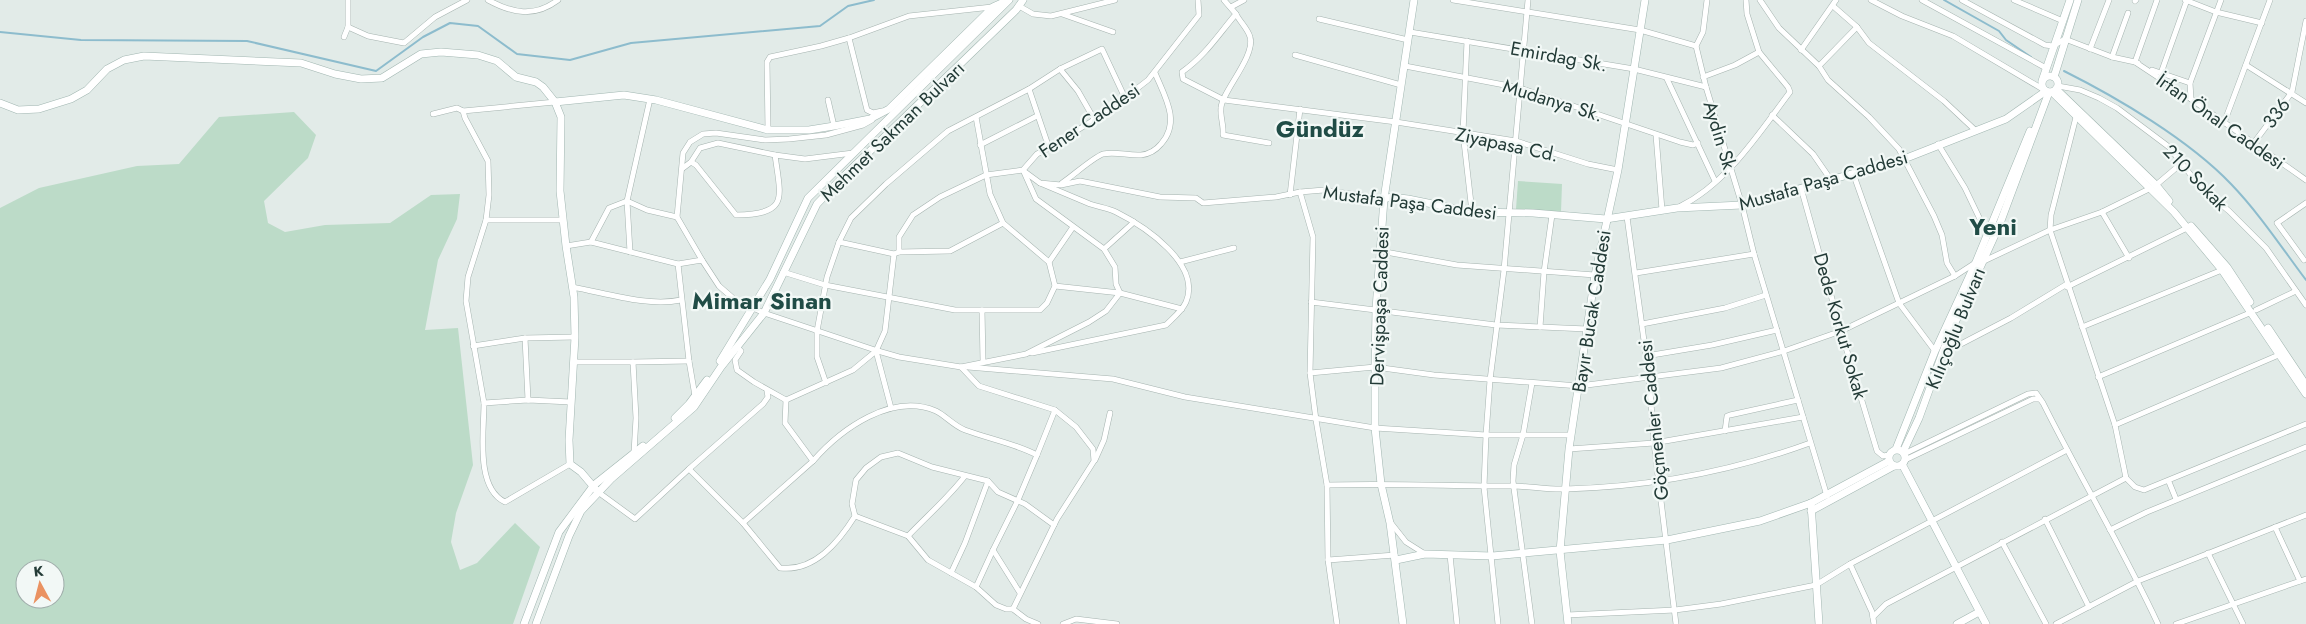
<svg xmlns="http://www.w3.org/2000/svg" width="2306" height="624" font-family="Jost,sans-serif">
	<rect width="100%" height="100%" fill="#e2ebe8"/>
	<!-- green -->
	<g fill="#bcdbc8" fill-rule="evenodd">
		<path d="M294,112L316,135L308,158L264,201L268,223L285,232L325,225L390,223L431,195L460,194L457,219L438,260L425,330L458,328L473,465L456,513L451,542L460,570L477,563L515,523L540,547L513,624H0V208L39,188L137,166L179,164L219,117ZM25,569H55V599H25Z"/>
		<polygon points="1518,181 1562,184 1561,212 1516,209"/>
	</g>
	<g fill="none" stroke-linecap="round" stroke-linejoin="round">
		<!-- stream -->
		<g stroke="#8dbccd" stroke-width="2">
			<polyline points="1944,0 1999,31 2006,40 2031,57"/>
			<polyline points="0,32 81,40 247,41 376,71 423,37 450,23 478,26 517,54 570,60 631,43 820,26 848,6 874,0"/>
			<path d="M2064,71C2118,98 2189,140 2231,184C2259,213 2282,248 2306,280"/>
		</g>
		<defs>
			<g id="street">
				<path d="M488,0C512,13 534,18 558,0"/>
				<path d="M1224,0L1236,14C1218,35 1205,56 1182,72L1183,79L1224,100L1396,122L1516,141L1588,164L1618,170"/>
				<polyline points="1453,0 1640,30 1696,46 1706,87 1742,205 1754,254 1827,496"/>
				<polyline points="1760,0 1779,28 1819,66 1828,80 1869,117 1899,149 1934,216 1942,235 1947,263 1955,276"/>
				<polyline points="1871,0 1902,16 1953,36 2046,91"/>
				<polyline points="1922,0 2046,68"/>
				<polyline points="1962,0 2045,45 2053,46 2065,39 2112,57 2135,62 2191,99 2306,180"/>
				<polyline points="2014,0 2063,21"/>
				<polyline points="2185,0 2216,12 2262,23"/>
				<polyline points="2135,1 2136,0"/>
				<polyline points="1019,6 1033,14 1051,16 1115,0"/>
				<polyline points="1833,6 1857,27 1869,43 1944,101 1975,130"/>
				<polyline points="1231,7 1244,0"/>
				<polyline points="1062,14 1113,32"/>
				<path d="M1236,14C1240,22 1248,29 1250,37C1256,56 1221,93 1221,108C1220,117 1224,125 1223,135L1269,143"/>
				<polyline points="1319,19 1408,40"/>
				<polyline points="348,27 368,36 404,43 435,17 467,0"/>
				<polyline points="1410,32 1634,69 1706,87"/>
				<polyline points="344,37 348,27 348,0"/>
				<polyline points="849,38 867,110 873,113 882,111"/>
				<polyline points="1467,41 1463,133 1472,212"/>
				<polyline points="1696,46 1703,32 1707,0"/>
				<polyline points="2090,49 2109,0"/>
				<polyline points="1801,50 1836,0"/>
				<polyline points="1295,55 1401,85"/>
				<polyline points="2112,57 2128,13"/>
				<polyline points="2138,63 2135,62 2157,0"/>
				<polyline points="2246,65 2306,103"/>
				<polyline points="1405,66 1520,88 1680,142 1693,145 1698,143"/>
				<polyline points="1819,66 1857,27"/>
				<polyline points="1060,69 1078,91 1094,119"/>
				<polyline points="2152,70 2190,83"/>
				<polyline points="2161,73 2187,0"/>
				<polyline points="1703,77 1735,65 1759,52"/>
				<polyline points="1667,79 1715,181"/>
				<polyline points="2058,86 2080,90 2099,98 2117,108 2169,147 2201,188 2229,211 2266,248 2306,305"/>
				<polyline points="1029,89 1049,148"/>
				<polyline points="2191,99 2190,83 2221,0"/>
				<polyline points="828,100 834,126"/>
				<polyline points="433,114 457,108 463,111"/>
				<polyline points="1772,115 1813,154 1831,180"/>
				<polyline points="2076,117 2051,215 2050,230 2115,425 2126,478 2135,487 2144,490 2306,424"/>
				<polyline points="2224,123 2270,0"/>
				<polyline points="768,130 767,62 770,57 821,46 849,38 909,16 992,7"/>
				<polyline points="1656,135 1662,210"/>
				<polyline points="1938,144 1965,188 1987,234"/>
				<polyline points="2253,144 2292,92 2306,21"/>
				<polyline points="980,145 1037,116"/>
				<path d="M691,162L696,165L736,215C789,214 781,199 775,155"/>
				<polyline points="683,168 691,162 700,148 718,143 775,155 805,159 853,153"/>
				<polyline points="1025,172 1040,183 1061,185 1080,181 1160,197 1196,198 1203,203 1276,197 1300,192 1324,190 1384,199"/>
				<polyline points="1853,173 1899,303 1935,351"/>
				<path d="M1062,183C1073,176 1092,158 1103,154C1116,151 1128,156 1141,155C1150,154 1156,150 1161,144C1181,122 1165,97 1155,73"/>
				<polyline points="2156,185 2182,163"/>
				<polyline points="1801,188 1841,331 1877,451 1883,456 1889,455"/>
				<polyline points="1300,192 1313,237 1310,373 1316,420 1327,485 1328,560 1337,624"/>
				<polyline points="1290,195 1300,109"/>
				<path d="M1679,207C1727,184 1759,133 1790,92L1788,87L1759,52L1747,14L1746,0"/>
				<polyline points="2102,212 2129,258"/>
				<polyline points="677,217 647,210 627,201 609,208 591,242 678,264 702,260 719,286 734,299 764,313 878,351 899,357 961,367 1026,354 1089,322 1106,311 1120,293 1116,284 1115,267 1104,249 1036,199 1023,170"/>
				<polyline points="1627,217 1649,377 1654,443 1676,624"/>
				<polyline points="486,220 563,220"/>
				<polyline points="839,242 894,254"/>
				<polyline points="566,246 591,242"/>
				<polyline points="1104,249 1134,222"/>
				<polyline points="1380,251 1457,265 1595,275"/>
				<polyline points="630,252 627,201 650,99"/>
				<polyline points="899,252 950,251 1003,223"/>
				<polyline points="702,260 677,217 683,153 690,142 703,134 716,133 765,140 789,139 826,135 863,125 872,120"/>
				<polyline points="2304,260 2277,223 2306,203"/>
				<polyline points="1984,261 2050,230 2102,212 2151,188"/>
				<polyline points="1049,262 1073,227"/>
				<polyline points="1180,262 1234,248"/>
				<polyline points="678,264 689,361 695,396"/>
				<polyline points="783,272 825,285 955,310 1040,310 1047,303 1055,286 1049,262 1003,223 990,194 976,117"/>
				<polyline points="1636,273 1754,254"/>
				<polyline points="1055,286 1120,293 1182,309"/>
				<path d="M572,287C606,293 647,307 681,300"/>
				<polyline points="2067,287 2187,228"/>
				<polyline points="1311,302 1496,325 1587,329"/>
				<polyline points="982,310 983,361"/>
				<polyline points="2256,310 2296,291"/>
				<polyline points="1642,324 1725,308 1766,295"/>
				<polyline points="1540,327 1544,272 1552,215"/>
				<polyline points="2082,327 2222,270"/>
				<polyline points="525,338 528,400"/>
				<polyline points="1948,338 1953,345 1959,345 2011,318 2067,284"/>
				<polyline points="473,346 525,338 575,337"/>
				<polyline points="737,347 741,351 735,360 737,370 754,382 786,400 853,370 876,351 885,331 894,254 899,252 899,237 913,215 940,197 986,175 1023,170 1037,154 1049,148 1108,111 1148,80 1199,15 1198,0"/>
				<polyline points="876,351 891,408"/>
				<path d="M1032,353L1166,325C1173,318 1182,311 1186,302C1202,264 1144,226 1116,212C1108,208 1099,207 1090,204C1073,197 1057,190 1040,183"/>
				<polyline points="1646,356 1712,345 1777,330"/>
				<polyline points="574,362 633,362"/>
				<polyline points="961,367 979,386 1055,410 1076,427 1093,449 1094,461 1057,519 1013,609"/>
				<polyline points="968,367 1113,379 1185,397 1375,428 1486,435 1571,435"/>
				<polyline points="1310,373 1375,367 1434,375 1579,386 1721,368 1784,351 1841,331 1955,276 1975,263"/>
				<polyline points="2098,377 2252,312"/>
				<polyline points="826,383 817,357 817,331 827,277 839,242 851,218 886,184 948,131 1029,89 1060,69 1102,49 1125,98"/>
				<polyline points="1532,383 1523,435 1514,465 1513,481 1532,624"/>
				<path d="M786,400L785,423L813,461C841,429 892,392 936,411C946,416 954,426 965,430C989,439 1014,443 1037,455L1018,500L993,550L1020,593"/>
				<polyline points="484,403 466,301 468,277 486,220 489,195 488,161 465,118 463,111 555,102"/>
				<polyline points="2115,425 2281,354"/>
				<polyline points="1725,431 1727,416 1730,415 1798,400"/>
				<polyline points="1569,449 1654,443 1803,417"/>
				<polyline points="634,453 636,418 633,362 689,361"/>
				<path d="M1904,454L2028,394L2036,393L2043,403C2080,477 2123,549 2158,624"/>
				<polyline points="1037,455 1055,410"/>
				<polyline points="1095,460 1104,440 1110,413"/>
				<polyline points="1905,460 2033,399 2039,399"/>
				<path d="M570,464L505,502C475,488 484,431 484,403L528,400L571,402"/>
				<path d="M689,469L743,523L780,568C814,572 838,543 855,516L852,504L856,480L866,468L881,457L898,453L932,467L988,481L998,492L1025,504L1054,525"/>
				<polyline points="2169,482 2176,499"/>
				<path d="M1327,485C1389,483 1451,486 1513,486C1530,486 1548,490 1566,489C1648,487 1733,471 1810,443"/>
				<polyline points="598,492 635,519 689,469 763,404 768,397 767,391"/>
				<polyline points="855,516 908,536 928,560 976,587 996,605 1006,609 1013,609 1026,619 1038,624"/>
				<polyline points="2045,519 2089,607"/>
				<polyline points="743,523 813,461"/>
				<polyline points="1391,523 1406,542 1425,554"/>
				<polyline points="2275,527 2300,581"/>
				<polyline points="2110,530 2147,512 2306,447"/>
				<path d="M908,536C927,516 948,498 965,476"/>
				<polyline points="2002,542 2046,624"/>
				<polyline points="2208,553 2243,624"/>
				<polyline points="1450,555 1457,624"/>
				<polyline points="1328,560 1395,555"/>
				<polyline points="1850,564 1872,612 1874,624"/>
				<polyline points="951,573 965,543 988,481"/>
				<polyline points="976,587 993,550"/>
				<polyline points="1567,615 1675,610 1721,604 1816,585 1850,564 2067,450"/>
				<polyline points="1873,617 1886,604 2126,478"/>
				<polyline points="1063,624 1076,619 1117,624"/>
				<polyline points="1498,624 1484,487 1486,435 1490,380 1504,270 1528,0"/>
				<polyline points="2056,624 2138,581 2306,515"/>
				<polyline points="2176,624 2306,579"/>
			</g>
			<g id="secondary">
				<circle cx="2050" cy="84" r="8"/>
				<polyline points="2054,77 2078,0"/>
				<polyline points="2042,81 2070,0"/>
				<polyline points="2056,89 2156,185 2169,201"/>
				<polyline points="2052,92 2174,212 2222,270 2306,394"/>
				<polyline points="555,102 624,95 656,100 768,130 809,130 834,126 870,119 889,109 993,7 1006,1"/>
				<polyline points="0,103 18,110 39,109 71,99 87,90 107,69 124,60 144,56 301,63 335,74 361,79 382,78 421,54 441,52 478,55 497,61 516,77 536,82 543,87 555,102 561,117 560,191 566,246 574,297 575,337 569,440 570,464 581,472 598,492"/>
				<polyline points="1384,199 1391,197 1408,199 1472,212 1533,213 1606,219 1677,208 1742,205 1904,159 2006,119 2046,91"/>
				<polyline points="2191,226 2227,267 2250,302"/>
				<polyline points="2268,328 2306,385"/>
				<polyline points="720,361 770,279 808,198 1009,0"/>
				<polyline points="675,418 689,404 707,380"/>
				<polyline points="1896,449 1935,351 1976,262 2030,131"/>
				<circle cx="1897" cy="458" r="8"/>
				<polyline points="1903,452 1919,418 1948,338 1999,226 2049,92"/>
				<polyline points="1902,464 1986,624"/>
				<polyline points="1811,503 1819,624"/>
				<polyline points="1811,511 1894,466"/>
				<polyline points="1396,560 1425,554 1492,556 1667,540 1760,521 1811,503 1889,461"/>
				<polyline points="524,624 559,532 594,485 643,446"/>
				<polyline points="536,624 569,536 581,511 611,479 694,407 721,367 764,313 817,204 840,180 1016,10 1023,0"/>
				<polyline points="1403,624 1390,523 1381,484 1375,428 1375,367 1376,309 1384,199 1414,0"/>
				<polyline points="1568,624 1560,551 1569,449 1595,275 1618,170 1645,0"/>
				<polyline points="1957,624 1979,612"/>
			</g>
		</defs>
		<!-- street casing -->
		<use href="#street" stroke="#a5b3af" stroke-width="6"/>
		<!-- secondary casing -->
		<use href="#secondary" stroke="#a1b6b1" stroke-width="8"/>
		<!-- street -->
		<use href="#street" stroke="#fff" stroke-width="5"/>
		<!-- secondary -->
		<use href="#secondary" stroke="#fff" stroke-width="7"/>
	</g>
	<g text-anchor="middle" stroke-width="4.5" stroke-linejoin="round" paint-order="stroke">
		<!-- street labels -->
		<g font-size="19" fill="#233b37" stroke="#f2f8f6">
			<text transform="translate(1559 56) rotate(10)" y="7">Emirdag Sk.</text>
			<text transform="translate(1553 100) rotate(17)" y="7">Mudanya Sk.</text>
			<text transform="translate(2276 113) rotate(-53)" y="7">336</text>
			<text transform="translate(1089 120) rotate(-34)" y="7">Fener Caddesi</text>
			<text transform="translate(2221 121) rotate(35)" y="7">İrfan Önal Caddesi</text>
			<text transform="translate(892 131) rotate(-44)" y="7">Mehmet Sakman Bulvarı</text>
			<text transform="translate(1721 138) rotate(73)" y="7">Aydin Sk.</text>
			<text transform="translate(1507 144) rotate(12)" y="7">Ziyapasa Cd.</text>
			<text transform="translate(2196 177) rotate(46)" y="7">210 Sokak</text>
			<text transform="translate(1823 180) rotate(-16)" y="7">Mustafa Paşa Caddesi</text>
			<text transform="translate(1410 202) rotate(7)" y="7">Mustafa Paşa Caddesi</text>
			<text transform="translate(1379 306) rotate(-88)" y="7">Dervişpaşa Caddesi</text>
			<text transform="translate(1591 311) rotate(-81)" y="7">Bayır Bucak Caddesi</text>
			<text transform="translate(1841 326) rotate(74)" y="7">Dede Korkut Sokak</text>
			<text transform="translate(1955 328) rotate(-68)" y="7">Kılıçoğlu Bulvarı</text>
			<text transform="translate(1653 420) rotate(-96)" y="7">Göçmenler Caddesi</text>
		</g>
		<!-- district labels -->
		<g font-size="24" font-weight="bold" fill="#204c46" stroke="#f2f8f6">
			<text x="1320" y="137">Gündüz</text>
			<text x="1993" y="235">Yeni</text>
			<text x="762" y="309">Mimar Sinan</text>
		</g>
	</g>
	<!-- north arrow -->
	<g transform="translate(40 584) rotate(353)"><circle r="24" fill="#f2f8f6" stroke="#9facaa"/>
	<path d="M0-4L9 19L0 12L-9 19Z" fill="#ea9261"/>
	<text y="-8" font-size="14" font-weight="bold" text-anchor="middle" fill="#233b37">K</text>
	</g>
</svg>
